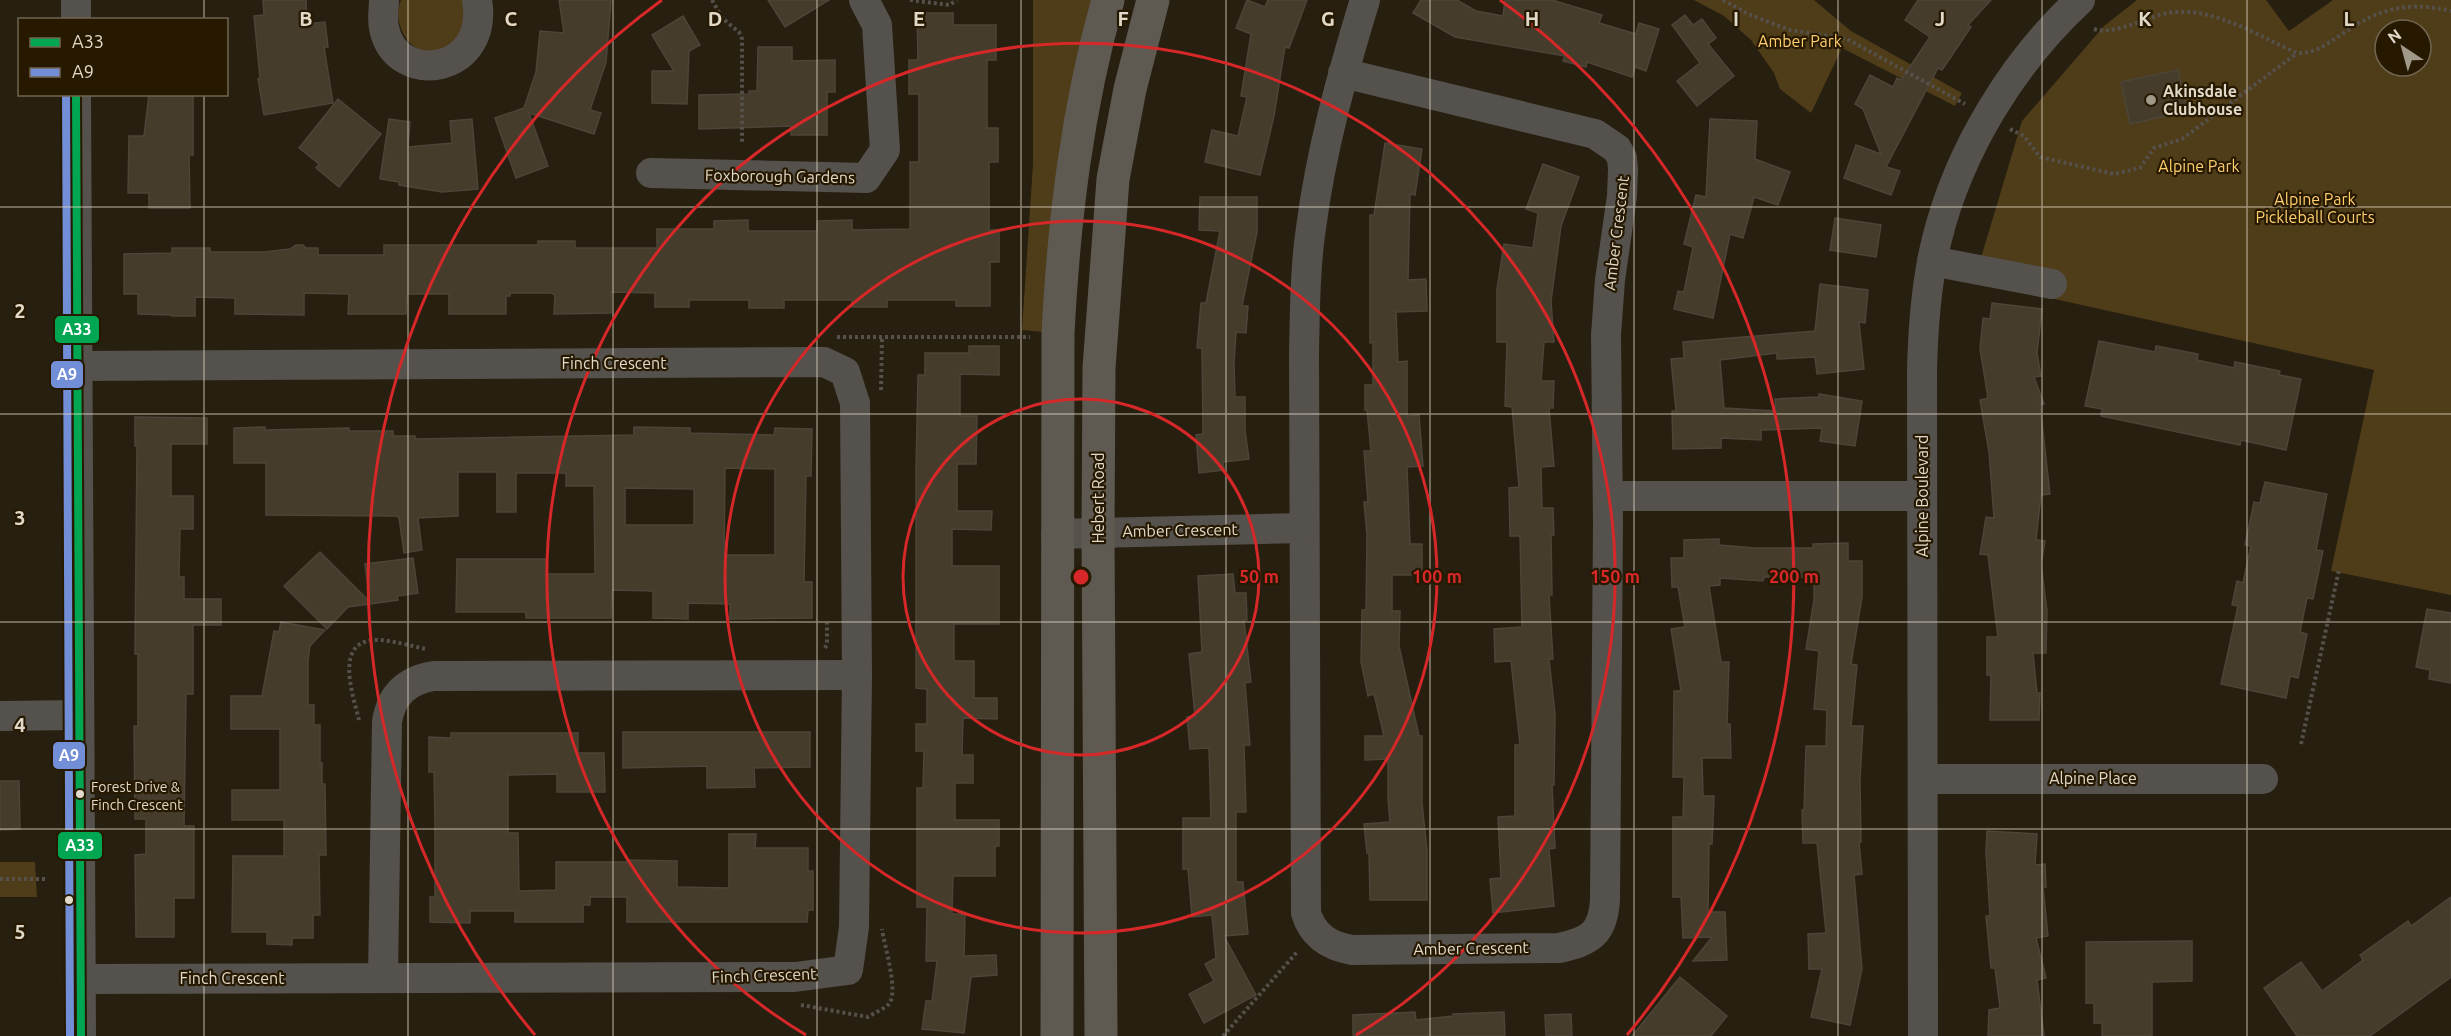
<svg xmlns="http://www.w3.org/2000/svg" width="2451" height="1036" font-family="Ubuntu,sans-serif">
	<rect width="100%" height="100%" fill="#271f10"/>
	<!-- green -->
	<g fill="#4f3c18" fill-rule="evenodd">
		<path d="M401,0H465L463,36C456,40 447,49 439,51C410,59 391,23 401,0Z"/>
		<polygon points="1033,0 1093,0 1044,332 1022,330 1033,164"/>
		<polygon points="1694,0 1814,0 1851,31 1962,93 1955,106 1842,48 1811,113 1780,89 1774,73 1751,40 1724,16"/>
		<path d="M2137,0H2266L2289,31L2333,0H2451V595L2331,571L2374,370L1974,281L2022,121L2104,26ZM2385,30H2421V66H2385Z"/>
		<polygon points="0,862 35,862 37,897 0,897"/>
	</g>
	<!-- building -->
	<g fill="#453c2b" stroke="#4c4539" stroke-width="1.5" fill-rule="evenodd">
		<polygon points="263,0 306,0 307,24 325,22 328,47 324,47 333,103 264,115 258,79 260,78 254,16 264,15"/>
		<polygon points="559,0 611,0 606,62 590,110 601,113 594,134 529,113 548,166 516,178 495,118 524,108 536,72 540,31 564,33"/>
		<polygon points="768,0 829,0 785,27"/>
		<polygon points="1247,0 1265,7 1268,0 1307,0 1289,48 1285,47 1274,116 1260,175 1205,162 1212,130 1238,136 1247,97 1241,96 1251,34 1236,28"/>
		<polygon points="1421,0 1457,0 1476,11 1503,16 1505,0 1552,0 1602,15 1599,23 1636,34 1639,23 1659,29 1646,71 1635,67 1632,77 1587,62 1586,67 1563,61 1565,56 1455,37 1413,13"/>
		<polygon points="1918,0 1991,0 1968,25 1971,27 1942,70 1938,68 1886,167 1900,171 1891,195 1844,178 1856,145 1881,154 1863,109 1855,104 1870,75 1893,87 1897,78 1901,80 1930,37 1905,20"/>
		<polygon points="917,13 953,13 953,25 996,25 996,60 987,60 987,128 998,128 998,162 989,162 989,230 999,230 999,262 990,262 990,306 956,306 956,300 887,300 887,307 852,307 852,300 784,300 784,308 749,308 749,300 689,300 689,307 655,307 655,293 611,292 611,313 554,314 555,295 551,293 510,293 510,296 506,296 506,314 449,314 449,294 407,294 406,314 348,314 349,294 304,293 304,315 235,314 235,298 195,297 195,316 172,316 172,315 138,314 138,294 124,294 124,254 172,253 172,248 210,248 210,252 264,252 290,249 296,245 303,245 306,248 318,248 318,255 384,255 384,245 538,245 538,241 575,241 575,248 657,248 657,229 714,229 714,221 748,220 748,231 817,231 817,221 852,220 852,230 910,229 910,162 919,162 919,94 909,94 909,60 918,60"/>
		<polygon points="1685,15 1693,25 1702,19 1716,38 1708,44 1734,76 1697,106 1677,81 1700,63 1672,25"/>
		<polygon points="683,16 700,45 689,51 687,104 652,103 652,71 674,71 652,35"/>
		<polygon points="758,47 792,47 792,61 835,60 835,92 827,92 827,135 791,135 791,126 699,129 699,95 749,94 749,91 757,91"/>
		<polygon points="2178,70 2187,111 2130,124 2121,82"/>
		<polygon points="149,94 193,94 193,155 189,155 190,208 149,208 149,193 128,193 129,136 144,136"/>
		<polygon points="338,99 381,134 339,187 316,168 319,164 299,148"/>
		<polygon points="389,119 410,122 408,147 452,143 450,121 472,119 478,189 442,192 399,185 399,182 380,179"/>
		<polygon points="1710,119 1757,121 1755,159 1790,172 1778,205 1754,197 1743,238 1730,234 1713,318 1674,309 1678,291 1684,292 1693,247 1684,244 1696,195 1706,197"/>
		<polygon points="1385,143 1422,149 1415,195 1410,194 1408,280 1426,279 1427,311 1396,312 1398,362 1407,361 1407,416 1419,415 1423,466 1407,467 1410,544 1422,544 1422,575 1392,575 1392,611 1400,611 1399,646 1419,736 1422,736 1422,803 1427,851 1427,900 1370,900 1369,853 1367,853 1364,824 1390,822 1388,799 1388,759 1365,760 1365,736 1384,736 1374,694 1368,696 1361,662 1362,610 1366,610 1367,535 1364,502 1368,502 1364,451 1371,451 1367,410 1365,410 1365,385 1373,385 1373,342 1370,343 1370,215 1374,215"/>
		<polygon points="1543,164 1579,177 1561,226 1551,301 1554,342 1544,342 1541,381 1554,381 1553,408 1549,408 1554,466 1541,467 1542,508 1553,508 1554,535 1551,535 1552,595 1549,595 1553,659 1549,659 1555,714 1554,785 1552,785 1555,848 1549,849 1554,906 1493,913 1490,879 1501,878 1498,817 1515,816 1515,745 1520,745 1511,661 1495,662 1494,629 1522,627 1520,536 1510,536 1509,488 1519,487 1512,407 1505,406 1507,342 1497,342 1497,289 1504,244 1533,248 1538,213 1526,209"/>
		<polygon points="1200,197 1257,197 1257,232 1242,306 1248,306 1246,333 1236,332 1234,363 1235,397 1245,397 1245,430 1249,459 1223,462 1224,470 1199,473 1196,435 1203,434 1202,348 1197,348 1201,303 1206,303 1220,231 1199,230"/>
		<polygon points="1835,218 1881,225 1876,257 1830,250"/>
		<polygon points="1820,284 1868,290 1865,323 1859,322 1864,369 1817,374 1815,357 1777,359 1777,353 1720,360 1724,408 1776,411 1775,399 1819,397 1819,394 1862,401 1855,446 1820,441 1822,428 1761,430 1761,440 1721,438 1721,448 1673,449 1672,411 1676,411 1671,359 1684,358 1683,342 1815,331"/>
		<polygon points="1992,303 2042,309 2037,353 2041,376 2034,377 2044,404 2040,405 2050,494 2041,495 2036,540 2045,541 2041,564 2047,611 2046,653 2033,653 2037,693 2040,693 2039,720 1990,720 1991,675 1987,675 1987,637 1998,637 1988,555 1980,554 1986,517 1994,518 1989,452 1980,400 1988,398 1980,349 1983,318 1990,319"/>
		<polygon points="2099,341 2155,352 2156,346 2198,354 2197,360 2234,368 2235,362 2280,371 2279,375 2301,379 2286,450 2241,440 2240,445 2101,416 2102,409 2085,406"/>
		<polygon points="969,346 999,346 999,375 960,374 960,416 977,416 976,464 957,464 957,511 992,511 991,530 952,529 952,566 999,566 999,624 954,624 954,661 974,661 974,698 997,698 997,719 963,718 962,755 973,755 973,783 955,783 955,820 999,820 999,846 995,846 995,876 953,876 952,914 965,914 964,956 996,955 997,975 971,977 964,1033 922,1029 926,1001 932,1001 937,961 926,961 927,907 917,907 917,788 923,788 924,751 916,751 916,724 927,724 927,689 916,688 916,471 918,375 925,375 925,353 969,353"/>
		<polygon points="135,417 207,418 207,444 171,444 171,496 193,496 193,529 180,529 179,577 184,577 184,599 221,599 221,625 193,625 193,694 186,694 184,826 194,826 194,898 174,898 174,937 136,937 135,855 146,854 146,819 135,819 134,726 138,726 138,654 135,654 137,446 135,446"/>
		<path d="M265,427V430L349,428V431H393V436H415V439L634,435V427L690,428V433L774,435L775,428L812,429L811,476H806L804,582H812V618L730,619V604L688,603V619L653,618V591L612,590L611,618H526V612H456L457,559H547V574H595L594,486H566V473H516V512H497V472H458V516L418,518L422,550L404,553L399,518L396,516L266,515V463H234V428ZM725,468L775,469V555H724ZM625,488L694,489V525H625Z"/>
		<polygon points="2265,482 2327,494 2316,550 2323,551 2313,599 2307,598 2300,632 2307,634 2298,678 2290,676 2286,698 2221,684 2238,606 2232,605 2237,581 2243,583 2251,546 2245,545 2254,502 2260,503"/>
		<polygon points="1719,539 1719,545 1755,548 1813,548 1813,544 1848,543 1848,561 1862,561 1862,597 1851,664 1857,665 1851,726 1863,726 1860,779 1861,842 1859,842 1862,874 1854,875 1862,969 1850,1025 1811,1017 1822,969 1809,969 1808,934 1826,933 1817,843 1803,843 1802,810 1804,810 1806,746 1826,746 1827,710 1814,709 1819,651 1806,649 1814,600 1814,577 1764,577 1763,581 1720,578 1720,585 1709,586 1721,662 1729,662 1727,724 1730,724 1731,758 1702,758 1703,796 1714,796 1712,844 1709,844 1708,912 1725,912 1727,960 1693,961 1712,937 1683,938 1681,897 1673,897 1673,817 1683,817 1684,777 1673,777 1674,691 1681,691 1671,629 1685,627 1678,587 1672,587 1671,558 1684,558 1684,540"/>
		<polygon points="320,552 370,602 365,564 413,558 418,593 397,596 398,600 348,607 327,629 284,586"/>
		<polygon points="1233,574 1235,593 1246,593 1247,620 1244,620 1251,682 1245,683 1250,745 1244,745 1246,812 1236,812 1236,882 1243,882 1248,934 1224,936 1256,995 1204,1023 1189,994 1214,981 1205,964 1216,958 1212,915 1192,917 1188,869 1183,869 1183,818 1211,818 1209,748 1190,749 1187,717 1195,716 1189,654 1202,652 1198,576"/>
		<polygon points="2427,609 2451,613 2451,683 2429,679 2430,670 2416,667"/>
		<polygon points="281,622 325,630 310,646 308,660 308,705 314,705 314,725 320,725 320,763 322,763 322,784 325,784 326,855 319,855 320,915 313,915 313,938 292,938 292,945 267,944 267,932 232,932 233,856 284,856 284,820 232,820 232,790 280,790 280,729 231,729 231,696 262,696 274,631 279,632"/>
		<polygon points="623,732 810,732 810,767 754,768 755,787 707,788 707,766 623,768"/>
		<polygon points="451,733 578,733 578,753 604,753 605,792 557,792 557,774 508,775 508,833 518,833 519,891 556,890 556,862 627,862 627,860 677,861 677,887 729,888 729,834 756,834 755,848 808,848 808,871 813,871 813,910 808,910 807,922 627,922 627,897 590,897 590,905 583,905 583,922 515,922 515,911 470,911 470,923 430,922 430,897 435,897 435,823 434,772 429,772 429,737 451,738"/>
		<polygon points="0,781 19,781 20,829 0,830"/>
		<polygon points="1987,831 2037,834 2035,865 2045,864 2046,887 2043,887 2048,936 2036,938 2046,978 2037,980 2044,1036 1988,1036 1989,1010 2000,1008 1995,968 1991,968 1986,916 1990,916 1986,852"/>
		<polygon points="2451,897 2451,977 2370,1036 2297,1036 2264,988 2301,962 2322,991 2363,960 2360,955 2408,921 2411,926"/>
		<polygon points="2192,941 2192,981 2152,982 2152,1036 2102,1036 2102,1023 2094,1023 2094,1003 2086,1003 2086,942"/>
		<polygon points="1680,977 1727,1016 1711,1036 1632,1036"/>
		<polygon points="1415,1012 1416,1020 1453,1016 1453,1014 1504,1012 1505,1036 1353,1036 1353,1015"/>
		<polygon points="1571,1014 1572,1036 1546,1036 1545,1015"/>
	</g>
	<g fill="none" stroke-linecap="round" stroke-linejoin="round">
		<!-- path -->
		<g stroke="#55514a" stroke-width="4" stroke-dasharray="3 3" stroke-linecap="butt">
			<polyline points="712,0 722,18 739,32 742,39 742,142"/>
			<polyline points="910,0 949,5 957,0"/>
			<polyline points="1723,0 1748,14 1790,30 1847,39 1965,104"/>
			<path d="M2094,29C2117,36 2148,15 2174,12C2216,8 2260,37 2297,53C2313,54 2326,45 2339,36C2376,10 2405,0 2451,11"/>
			<polyline points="2010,129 2024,136 2040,157 2114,174 2140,168 2154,148 2182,139 2296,54"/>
			<polyline points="837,337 1030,337"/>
			<polyline points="881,390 882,337"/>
			<polyline points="825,648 827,644 827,623"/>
			<path d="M359,720C353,695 332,637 380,640C395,641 411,646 426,649"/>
			<polyline points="2301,744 2339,570"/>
			<polyline points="0,879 45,879"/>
			<path d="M801,1005L868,1017C874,1013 884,1009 889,1004C899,991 884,945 882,929"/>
			<polyline points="1223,1036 1298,951"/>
		</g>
		<!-- minor -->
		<g stroke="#55514c" stroke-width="30">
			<polyline points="76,0 76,20"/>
			<path d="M384,0C384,9 382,18 384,28C396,88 490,74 477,0"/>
			<path d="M1343,73L1595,134L1617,149L1622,158L1623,169L1622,196L1610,280L1606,335L1608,523L1605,900C1603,933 1591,941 1559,948L1352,950C1329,946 1313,936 1306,913L1304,352C1305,310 1305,268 1311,228C1321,150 1342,75 1365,0"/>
			<polyline points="76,94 81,1036"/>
			<polyline points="651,173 866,178 885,150 877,25 864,0"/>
			<polyline points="1932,261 2052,284"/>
			<polyline points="77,366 824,362 845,372 855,403 857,675 854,927 848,970 795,977 81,979"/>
			<polyline points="1608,496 1922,496"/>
			<polyline points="1056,534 1304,528"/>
			<polyline points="0,716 79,715"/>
			<polyline points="1924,779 2263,779"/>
			<path d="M383,977L387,722C391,695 407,680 434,676L857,675"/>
			<path d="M1923,1036L1922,371C1923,326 1926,282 1937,239C1959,150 2013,62 2080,0"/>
		</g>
		<!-- major -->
		<g stroke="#5e5a52" stroke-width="33">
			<path d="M1057,1036L1058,333C1064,220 1077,109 1108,0"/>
			<polyline points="1101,1036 1098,532 1099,368 1113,179 1130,89 1153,0"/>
		</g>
		<defs>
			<polyline id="bus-1" points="76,94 81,1036"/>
			<polyline id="bus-2" points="66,94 70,1036"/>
		</defs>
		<!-- bus-1 casing -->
		<use href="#bus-1" stroke="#261900" stroke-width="12"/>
		<!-- bus-2 casing -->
		<use href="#bus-2" stroke="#261900" stroke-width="12"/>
		<!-- bus-1 -->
		<use href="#bus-1" stroke="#00a651" stroke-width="8"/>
		<!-- bus-2 -->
		<use href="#bus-2" stroke="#718ed7" stroke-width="8"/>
	</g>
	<!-- grid -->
	<path fill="none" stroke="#e1d9c9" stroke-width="1.5" stroke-opacity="0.55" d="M204,0V20M408,0V1036M613,0V1036M817,0V1036M1021,0V1036M1226,0V1036M1430,0V1036M1634,0V1036M1838,0V1036M2042,0V1036M2247,0V1036M204,94V1036M0,207H2451M0,414H2451M0,622H2451M0,829H2451"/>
	<!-- distance rings -->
	<g fill="none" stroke="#d62828" stroke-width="3">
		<circle cx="1081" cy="577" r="178"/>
		<circle cx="1081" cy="577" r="356"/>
		<path d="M806 1035A534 534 0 1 1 1356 1035"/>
		<path d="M535 1035A713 713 0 0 1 662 0M1500 0A713 713 0 0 1 1627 1035"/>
	</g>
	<!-- markers -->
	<circle fill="#a09888" stroke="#261900" stroke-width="2" cx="2151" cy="100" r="6"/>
	<g fill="#e1d9c9" stroke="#261900" stroke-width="2">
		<circle cx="80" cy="794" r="5"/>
		<circle cx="69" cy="900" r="5"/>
	</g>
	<g text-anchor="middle" stroke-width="4.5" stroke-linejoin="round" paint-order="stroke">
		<!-- bus labels -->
		<g font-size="14" fill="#e1d9c9" stroke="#261900" text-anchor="start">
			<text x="91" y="792">Forest Drive &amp;<tspan x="91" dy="18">Finch Crescent</tspan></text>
		</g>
		<!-- park labels -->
		<g font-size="16" fill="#ffce6d" stroke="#261900">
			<text x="1800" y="47">Amber Park</text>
			<text x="2199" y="172">Alpine Park</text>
			<text x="2315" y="205">Alpine Park<tspan x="2315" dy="18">Pickleball Courts</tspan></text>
		</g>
		<!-- poi labels -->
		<g font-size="16" font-weight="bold" fill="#e1d9c9" stroke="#261900" text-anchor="start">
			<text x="2163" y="97">Akinsdale<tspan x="2163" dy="18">Clubhouse</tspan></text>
		</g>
		<!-- street labels -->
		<g font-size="16" fill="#e1d9c9" stroke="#261900">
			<text transform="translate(780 176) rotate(1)" y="6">Foxborough Gardens</text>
			<text transform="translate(1616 233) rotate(-83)" y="6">Amber Crescent</text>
			<text x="614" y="369">Finch Crescent</text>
			<text transform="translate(1922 496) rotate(-90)" y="6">Alpine Boulevard</text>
			<text transform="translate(1098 498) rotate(-90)" y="6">Hebert Road</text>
			<text transform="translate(1180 530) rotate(-1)" y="6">Amber Crescent</text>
			<text x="2093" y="784">Alpine Place</text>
			<text transform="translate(1471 948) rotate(-1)" y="6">Amber Crescent</text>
			<text transform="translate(764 975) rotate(-2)" y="6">Finch Crescent</text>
			<text x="232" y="984">Finch Crescent</text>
		</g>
	</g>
	<g font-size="20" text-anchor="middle" font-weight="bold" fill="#e1d9c9" stroke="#261900" stroke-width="4.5" stroke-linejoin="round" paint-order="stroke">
		<text x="306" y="26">B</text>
		<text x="511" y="26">C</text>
		<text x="715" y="26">D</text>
		<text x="919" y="26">E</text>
		<text x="1123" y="26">F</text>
		<text x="1328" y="26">G</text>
		<text x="1532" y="26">H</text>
		<text x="1736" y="26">I</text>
		<text x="1940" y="26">J</text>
		<text x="2145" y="26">K</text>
		<text x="2349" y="26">L</text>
		<text x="20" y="318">2</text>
		<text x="20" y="525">3</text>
		<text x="20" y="732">4</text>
		<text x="20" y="939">5</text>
	</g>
	<circle cx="1081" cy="577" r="9" fill="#d62828" stroke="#261900" stroke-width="3"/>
	<g font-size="18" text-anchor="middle" font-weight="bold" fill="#d62828" stroke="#261900" stroke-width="4.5" stroke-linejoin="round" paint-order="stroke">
		<text x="1259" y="583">50 m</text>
		<text x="1437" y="583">100 m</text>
		<text x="1615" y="583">150 m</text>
		<text x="1794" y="583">200 m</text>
	</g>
	<g stroke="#261900" stroke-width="2">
		<rect x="54" y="315" width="46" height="29" rx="6" fill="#00a651"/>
		<rect x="50" y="360" width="34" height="29" rx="6" fill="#718ed7"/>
		<rect x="52" y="741" width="34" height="29" rx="6" fill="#718ed7"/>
		<rect x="57" y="831" width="46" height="29" rx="6" fill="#00a651"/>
	</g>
	<g font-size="16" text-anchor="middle" font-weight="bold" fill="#fff">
		<text x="77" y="335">A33</text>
		<text x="67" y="380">A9</text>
		<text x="69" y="761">A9</text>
		<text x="80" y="851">A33</text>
	</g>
	<!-- legend -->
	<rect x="18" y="18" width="210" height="78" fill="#261900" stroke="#716650" stroke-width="1.5"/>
	<rect x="30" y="38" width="30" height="9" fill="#00a651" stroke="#716650" stroke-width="1.5"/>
	<text x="72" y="48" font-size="18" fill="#e1d9c9">A33</text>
	<rect x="30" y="68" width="30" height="9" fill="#718ed7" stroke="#716650" stroke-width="1.5"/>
	<text x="72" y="78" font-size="18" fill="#e1d9c9">A9</text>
	<!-- north arrow -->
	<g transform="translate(2403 48) rotate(324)"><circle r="28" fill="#261900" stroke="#716650" stroke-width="1.5"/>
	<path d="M0-4.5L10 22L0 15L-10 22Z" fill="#a09888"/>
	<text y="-9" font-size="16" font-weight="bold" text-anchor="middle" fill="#e1d9c9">N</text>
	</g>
</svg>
